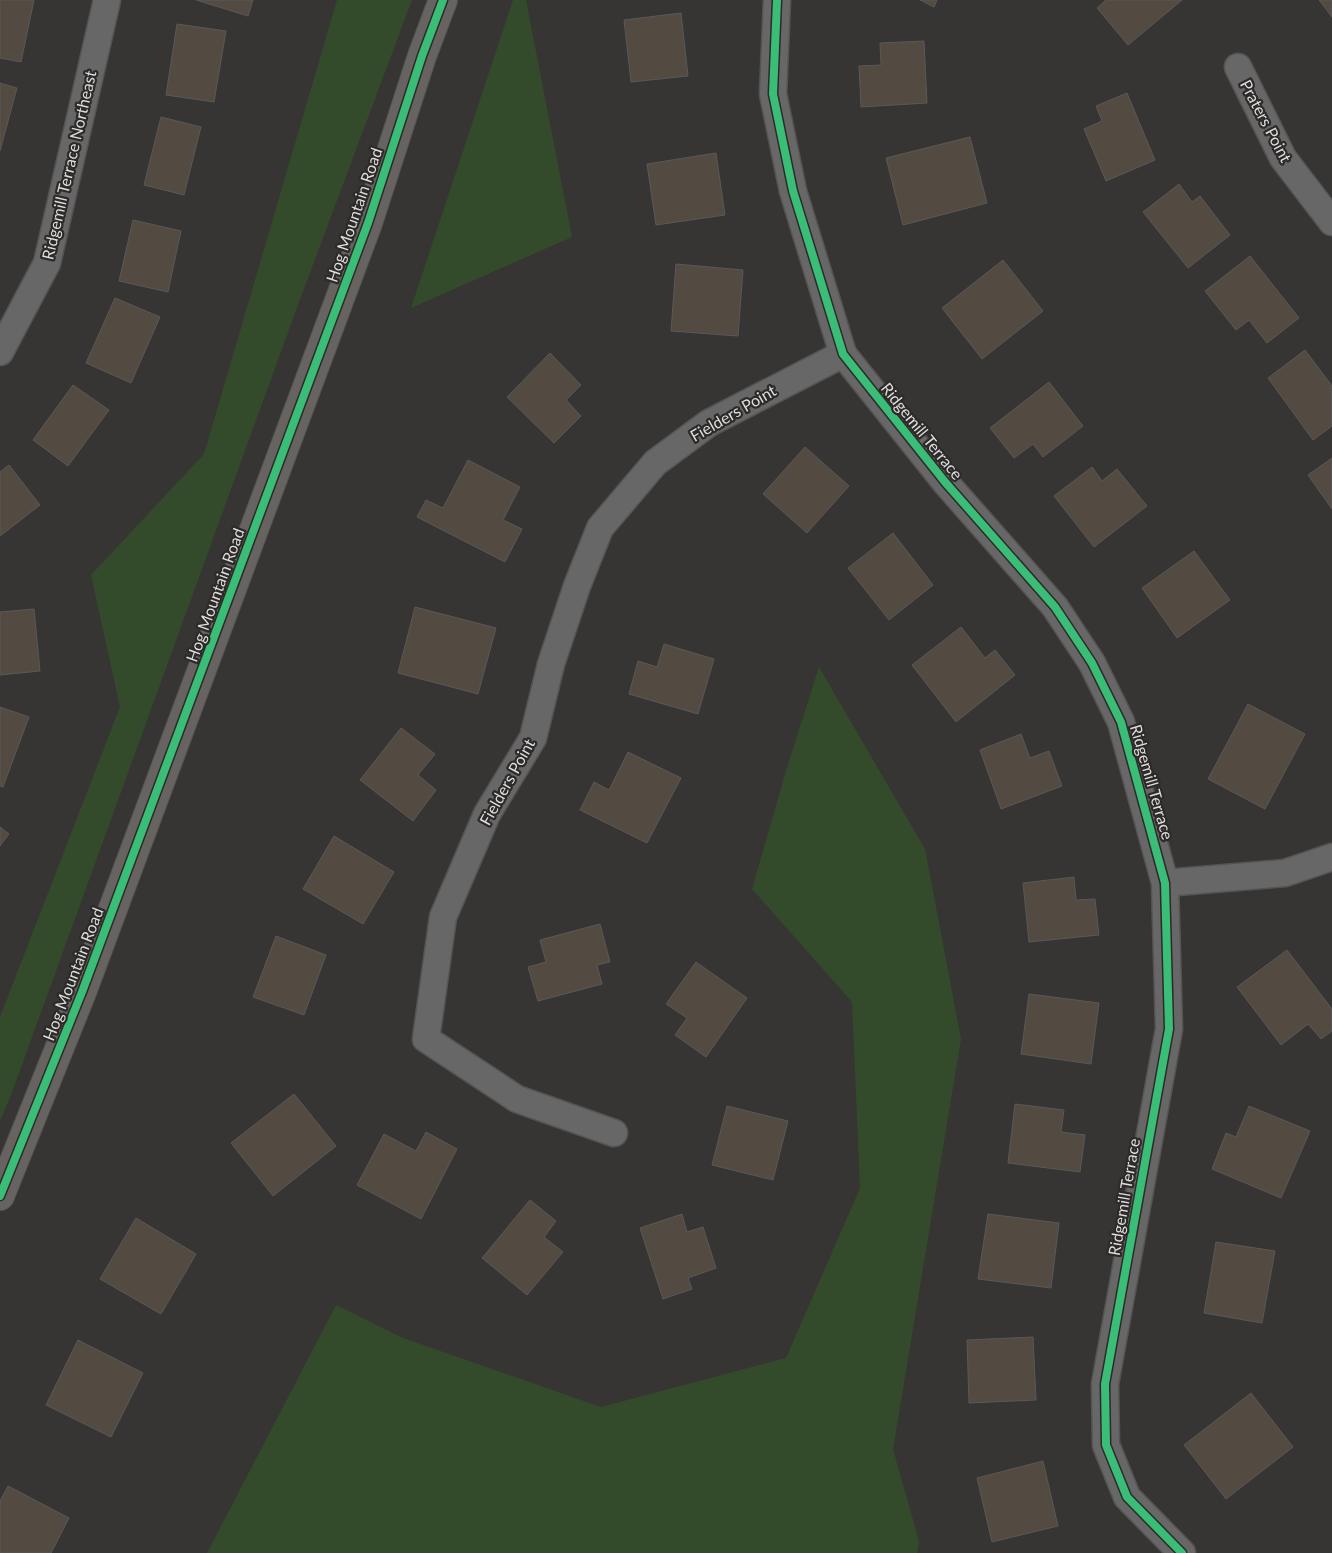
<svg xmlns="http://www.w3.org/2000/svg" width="1332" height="1553" font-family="Lato,sans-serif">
	<rect width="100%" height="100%" fill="#363534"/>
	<!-- green -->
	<g fill="#334b2a">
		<polygon points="337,0 412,0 299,302 11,1095 0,1121 0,1017 120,707 91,575 204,454"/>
		<polygon points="513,0 526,0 572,237 411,308"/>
		<polygon points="819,667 925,849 961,1039 893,1449 919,1541 917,1553 207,1553 336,1305 403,1338 601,1407 786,1358 860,1188 852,1002 752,889 785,774"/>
	</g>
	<!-- building -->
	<g fill="#534a42" stroke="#5a5958">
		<polygon points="0,0 34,0 21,62 0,58"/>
		<polygon points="196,0 253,0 248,16"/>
		<polygon points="920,0 937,0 934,7"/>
		<polygon points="1106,0 1182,0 1128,45 1097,8"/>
		<polygon points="1319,0 1332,0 1332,17"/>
		<polygon points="681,13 688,76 631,82 624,20"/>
		<polygon points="177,24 226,31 214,102 166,95"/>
		<polygon points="924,41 927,103 861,107 859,66 881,65 880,43"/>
		<polygon points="0,83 17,88 0,151"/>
		<polygon points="1127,93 1155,160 1106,181 1084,129 1102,121 1096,106"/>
		<polygon points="161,117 201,127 184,195 144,185"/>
		<polygon points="970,137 987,203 903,225 886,158"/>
		<polygon points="716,153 725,215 656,225 647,164"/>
		<polygon points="1179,184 1192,202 1200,196 1230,235 1188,268 1143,212"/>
		<polygon points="133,220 181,231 168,292 119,281"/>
		<polygon points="1250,256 1299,318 1267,343 1249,320 1236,330 1205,291"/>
		<polygon points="1003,260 1043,311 982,359 942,308"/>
		<polygon points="676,264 743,270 738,336 671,331"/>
		<polygon points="115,298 160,317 131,383 86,363"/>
		<polygon points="1305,350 1332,386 1332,426 1313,440 1268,378"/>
		<polygon points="550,353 581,385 566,400 581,416 554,443 507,397"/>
		<polygon points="1049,382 1083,426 1043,457 1033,444 1014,458 990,428"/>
		<polygon points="73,385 109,410 68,466 33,440"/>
		<polygon points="805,447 849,486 807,533 763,494"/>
		<polygon points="1332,458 1332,509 1308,475"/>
		<polygon points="468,460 520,487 503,520 522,529 505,562 417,517 426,500 443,508"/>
		<polygon points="9,465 40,505 0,536 0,472"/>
		<polygon points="1092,467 1102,481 1117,469 1147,506 1094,547 1054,496"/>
		<polygon points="893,533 933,585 889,620 848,568"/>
		<polygon points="1194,551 1230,600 1177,638 1142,588"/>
		<polygon points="415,607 496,628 478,694 398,673"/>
		<polygon points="34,609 40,671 0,675 0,612"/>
		<polygon points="961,627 985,658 995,650 1015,675 956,722 912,665"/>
		<polygon points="664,644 714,659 698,714 629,694 638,661 657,667"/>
		<polygon points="1248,704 1305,734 1265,809 1208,779"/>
		<polygon points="0,707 29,717 3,787 0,786"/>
		<polygon points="401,728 435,754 418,775 436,790 413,821 360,780"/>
		<polygon points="1021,734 1030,758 1049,751 1062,786 1001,809 980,750"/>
		<polygon points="628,752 681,778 647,843 580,810 594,782 609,790"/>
		<polygon points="0,827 9,834 0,846"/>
		<polygon points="334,836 394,872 363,924 303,889"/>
		<polygon points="1074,877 1076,900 1095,899 1099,935 1029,942 1023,883"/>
		<polygon points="600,924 610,962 597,965 602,984 538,1001 528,967 546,962 540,940"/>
		<polygon points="276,936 326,955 304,1015 253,997"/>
		<polygon points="1287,950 1332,1009 1332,1031 1321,1039 1308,1024 1281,1045 1237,987"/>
		<polygon points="696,962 747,998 706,1057 675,1035 687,1018 666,1004"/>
		<polygon points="1029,994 1099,1003 1091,1064 1021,1054"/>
		<polygon points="294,1094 336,1146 273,1196 231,1143"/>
		<polygon points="1015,1104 1064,1110 1061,1132 1085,1135 1080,1172 1008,1163"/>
		<polygon points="727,1106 788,1121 773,1180 712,1165"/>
		<polygon points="1249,1106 1310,1131 1281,1198 1212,1169 1226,1133 1236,1137"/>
		<polygon points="426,1132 457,1149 421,1219 357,1185 384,1134 416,1151"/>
		<polygon points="530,1200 556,1221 544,1237 563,1252 527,1295 482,1258"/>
		<polygon points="682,1214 687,1232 703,1227 716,1268 688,1278 692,1289 663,1299 640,1228"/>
		<polygon points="988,1214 1059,1223 1051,1288 978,1279"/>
		<polygon points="136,1218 196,1254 161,1314 100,1279"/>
		<polygon points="1216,1242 1275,1251 1262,1323 1204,1313"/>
		<polygon points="1033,1337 1036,1400 969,1403 967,1340"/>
		<polygon points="78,1340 143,1373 111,1437 46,1405"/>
		<polygon points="1251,1393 1293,1447 1226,1499 1184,1445"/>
		<polygon points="1043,1461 1058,1526 992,1542 977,1478"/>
		<polygon points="8,1486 69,1518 51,1553 0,1553 0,1501"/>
	</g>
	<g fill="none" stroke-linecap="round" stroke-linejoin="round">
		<defs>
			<g id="street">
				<polyline points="777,0 773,94 793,191 843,354 945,482 1055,607 1092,663 1121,722 1165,883 1169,1029 1105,1384 1106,1445 1127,1497 1182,1553"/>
				<polyline points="1238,67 1283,158 1332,222"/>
				<polyline points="0,352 47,263 107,0"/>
				<polyline points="1165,883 1285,873 1332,857"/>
				<polyline points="614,1133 517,1099 426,1039 443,917 487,814 533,738 551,664 577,586 600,528 655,463 709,423 843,354"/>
			</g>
			<polyline id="secondary" points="0,1196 82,992 368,223 422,56 443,0"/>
		</defs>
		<!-- street casing -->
		<use href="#street" stroke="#555453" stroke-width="29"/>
		<!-- secondary casing -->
		<use href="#secondary" stroke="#555453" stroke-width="30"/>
		<!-- street -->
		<use href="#street" stroke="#686767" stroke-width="26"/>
		<!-- secondary -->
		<use href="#secondary" stroke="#666360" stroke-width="28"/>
		<defs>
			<g id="cycleway">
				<polyline points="777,0 773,94 793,191 843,354 945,482 1055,607 1092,663 1121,722 1165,883 1169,1029 1105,1384 1106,1445 1127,1497 1182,1553"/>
				<polyline points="0,1196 82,992 368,223 422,56 443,0"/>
			</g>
		</defs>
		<!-- cycleway casing -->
		<use href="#cycleway" stroke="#2d2b29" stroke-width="11"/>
		<!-- cycleway -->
		<use href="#cycleway" stroke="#3abd76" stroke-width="8"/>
	</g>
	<g text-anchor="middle" stroke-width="4.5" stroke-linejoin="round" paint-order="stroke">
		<!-- street labels -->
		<g font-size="16" fill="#dfdedd" stroke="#2d2b29">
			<text transform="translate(1266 121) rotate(62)" y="6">Praters Point</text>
			<text transform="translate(69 165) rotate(-77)" y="6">Ridgemill Terrace Northeast</text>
			<text transform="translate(354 215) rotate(-71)" y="6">Hog Mountain Road</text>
			<text transform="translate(733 413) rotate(-30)" y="6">Fielders Point</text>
			<text transform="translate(922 431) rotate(51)" y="6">Ridgemill Terrace</text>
			<text transform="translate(215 595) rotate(-70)" y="6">Hog Mountain Road</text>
			<text transform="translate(507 782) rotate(-61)" y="6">Fielders Point</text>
			<text transform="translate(1152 782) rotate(74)" y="6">Ridgemill Terrace</text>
			<text transform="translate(73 974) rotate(-69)" y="6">Hog Mountain Road</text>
			<text transform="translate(1124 1197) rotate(-80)" y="6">Ridgemill Terrace</text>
		</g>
	</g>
</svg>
